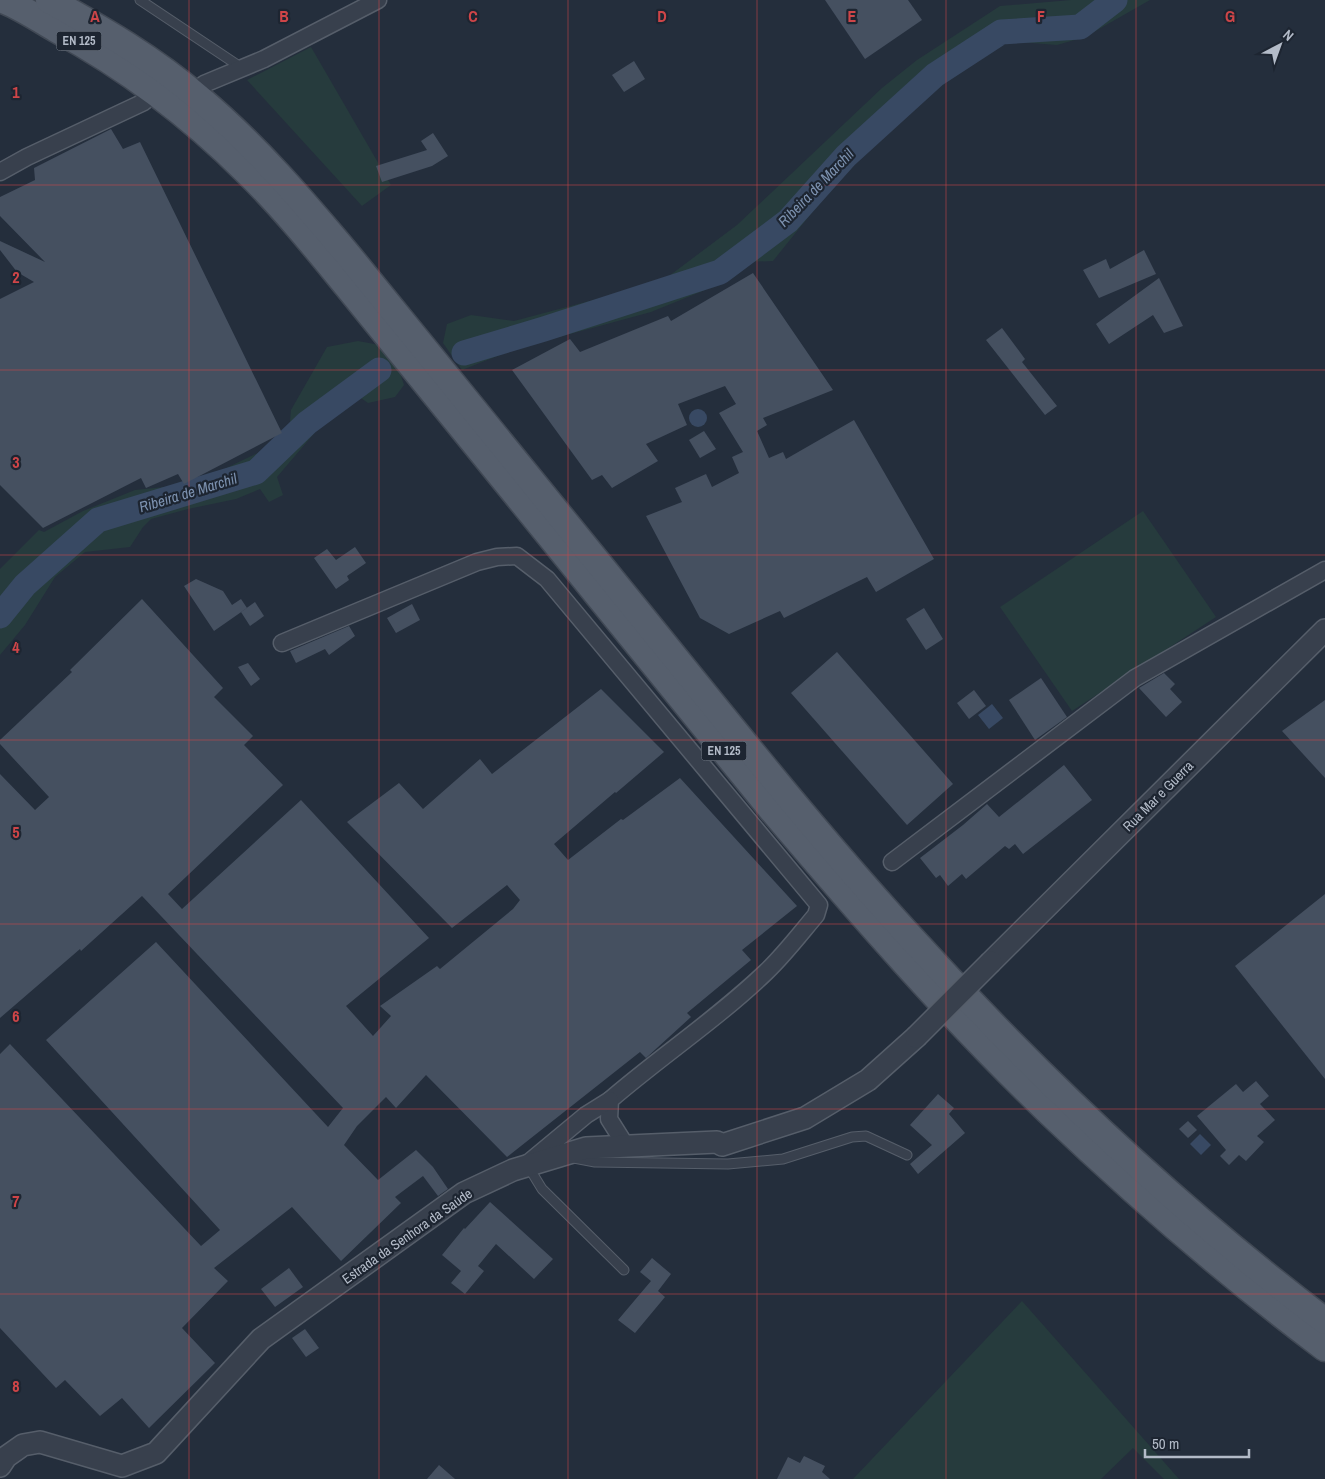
<svg xmlns="http://www.w3.org/2000/svg" width="1325" height="1479" font-family="'Archivo Narrow',sans-serif">
	<rect width="100%" height="100%" fill="#242e3c"/>
	<!-- green -->
	<g fill="#263b3d">
		<polygon points="1071,0 1150,0 1085,37 1057,45 1005,41 933,85 843,174 773,261 744,262 705,290 651,312 515,349 462,370 443,343 447,324 471,315 514,321 661,282 737,225 882,88 917,60 1000,6"/>
		<polygon points="311,47 391,185 362,206 247,80"/>
		<polygon points="358,341 385,346 401,376 404,385 395,397 368,403 358,396 329,416 277,477 283,495 269,502 260,489 236,499 188,509 151,519 143,527 130,547 85,552 55,577 25,625 0,655 0,569 39,530 44,532 83,511 135,490 193,484 268,448 289,433 291,410 327,347"/>
		<polygon points="1143,511 1216,617 1072,711 1000,607"/>
		<polygon points="1022,1301 1179,1479 1164,1479 1133,1448 1101,1479 853,1479"/>
	</g>
	<!-- water -->
	<g fill="#384963">
		<circle cx="698" cy="418" r="9"/>
		<polygon points="992,704 1003,718 989,729 978,715"/>
		<polygon points="1200,1134 1211,1145 1201,1155 1190,1144"/>
	</g>
	<g fill="none" stroke-linecap="round" stroke-linejoin="round">
		<!-- river -->
		<g stroke="#384963" stroke-width="25">
			<polyline points="464,353 544,329 720,272 788,221 846,156 935,75 1001,32 1080,27 1115,0"/>
			<polyline points="0,616 25,585 98,520 256,472 307,423 379,370"/>
		</g>
	</g>
	<!-- building -->
	<g fill="#455060">
		<polygon points="825,0 908,0 922,20 865,59"/>
		<polygon points="634,61 645,79 624,92 612,75"/>
		<polygon points="111,129 123,149 140,142 282,433 184,484 178,474 146,488 141,478 43,528 0,485 0,299 34,282 17,272 0,250 0,241 45,262 0,216 0,197 35,180 34,168"/>
		<polygon points="433,133 448,156 432,166 382,182 376,166 427,150 421,141"/>
		<polygon points="1144,250 1156,274 1099,298 1083,270 1106,259 1110,269"/>
		<polygon points="753,273 833,390 763,418 767,425 757,431 769,458 783,452 786,459 854,420 934,559 876,592 867,577 784,618 780,611 729,634 700,618 646,516 682,502 675,488 706,474 712,487 739,473 732,457 743,452 719,413 736,404 725,386 678,404 687,425 646,444 658,461 612,488 602,475 592,480 512,370 570,339 580,352 668,316 671,321"/>
		<polygon points="1159,278 1183,326 1164,333 1153,315 1109,344 1096,324"/>
		<polygon points="1002,328 1025,359 1022,362 1057,406 1045,415 986,340"/>
		<polygon points="704,431 716,449 700,458 689,440"/>
		<polygon points="355,547 366,563 347,576 349,580 336,589 314,558 327,549 336,560"/>
		<polygon points="196,579 223,591 232,605 241,599 247,608 214,631 184,586"/>
		<polygon points="142,599 223,688 214,697 253,736 244,745 283,785 168,894 182,909 301,800 429,938 346,1006 373,1036 391,1016 380,1006 437,966 440,969 513,909 520,900 507,885 452,928 347,822 399,783 423,809 480,759 492,774 601,689 664,752 616,793 615,792 554,844 568,860 621,819 623,820 680,778 797,906 742,950 751,960 687,1013 691,1017 646,1058 640,1052 507,1157 426,1075 396,1108 386,1097 357,1126 344,1145 378,1180 416,1150 433,1167 448,1189 438,1196 423,1176 395,1197 401,1203 341,1261 292,1207 214,1268 228,1281 182,1328 215,1363 149,1428 122,1398 100,1416 65,1380 56,1388 0,1328 0,1054 10,1044 201,1246 220,1230 46,1040 156,942 328,1127 343,1108 142,896 81,951 80,949 0,1018 0,774 35,810 49,797 0,744 0,740 72,672 70,670"/>
		<polygon points="255,602 264,616 250,626 241,612"/>
		<polygon points="412,604 420,620 396,633 387,618"/>
		<polygon points="924,608 943,639 926,650 906,619"/>
		<polygon points="349,626 355,636 329,655 325,649 296,663 290,651"/>
		<polygon points="837,652 953,784 907,825 791,693"/>
		<polygon points="248,663 260,679 251,686 238,667"/>
		<polygon points="1164,673 1175,684 1170,689 1182,702 1166,717 1139,688"/>
		<polygon points="1041,678 1067,717 1035,740 1009,700"/>
		<polygon points="974,690 986,706 969,719 957,703"/>
		<polygon points="1325,700 1325,778 1282,731"/>
		<polygon points="1064,765 1092,800 1023,854 1015,844 1009,849 1005,846 966,879 962,874 948,886 940,875 936,878 920,858 963,825 987,804 999,817"/>
		<polygon points="1325,894 1325,1079 1235,966"/>
		<polygon points="1256,1081 1269,1096 1260,1104 1275,1120 1257,1136 1264,1142 1246,1161 1239,1155 1229,1165 1220,1156 1226,1150 1197,1116 1236,1084 1243,1092"/>
		<polygon points="938,1094 954,1108 949,1114 965,1133 918,1174 910,1164 932,1145 910,1125"/>
		<polygon points="1188,1121 1197,1130 1188,1138 1179,1129"/>
		<polygon points="490,1202 553,1259 534,1279 496,1244 478,1266 484,1271 465,1294 451,1283 461,1271 442,1255 464,1228 465,1229"/>
		<polygon points="652,1258 671,1274 658,1291 665,1297 635,1333 618,1320 651,1281 640,1272"/>
		<polygon points="289,1268 303,1287 275,1307 261,1289"/>
		<polygon points="305,1329 319,1348 306,1357 292,1338"/>
		<polygon points="804,1456 825,1466 822,1472 830,1479 777,1479 788,1457 800,1463"/>
		<polygon points="439,1465 455,1479 427,1479"/>
	</g>
	<g fill="none" stroke-linecap="round" stroke-linejoin="round">
		<defs>
			<g id="service">
				<polyline points="140,0 242,68"/>
				<polyline points="574,1158 595,1162 728,1164 783,1159 852,1137 866,1136 907,1155"/>
				<polyline points="528,1166 542,1189 624,1270"/>
			</g>
			<g id="minor">
				<polyline points="204,84 264,59 378,0"/>
				<polyline points="0,172 27,157 144,102"/>
				<path d="M282,643L477,562L497,557L517,556L547,579L819,905L816,915C800,934 784,955 766,972C717,1019 661,1056 610,1100L609,1119L626,1146"/>
				<polyline points="892,862 1135,678 1325,570"/>
				<polyline points="527,1164 586,1115 610,1100"/>
			</g>
			<g id="tertiary">
				<polyline points="991,962 1325,630"/>
				<polyline points="0,1466 6,1457 23,1445 40,1442 122,1466 156,1453 261,1339 464,1193 513,1170 586,1148 717,1142 722,1145 805,1118 868,1080 916,1037"/>
			</g>
			<g id="primary">
				<path d="M3,0C21,7 39,19 56,29C126,67 191,116 247,172C283,207 315,247 347,286L772,810C860,914 950,1017 1048,1111C1136,1195 1228,1275 1325,1348"/>
				<path d="M49,0C102,29 154,59 199,98C255,145 302,200 349,256C447,376 545,497 643,618C728,723 813,830 904,930C1033,1072 1172,1205 1325,1321"/>
			</g>
		</defs>
		<!-- service casing -->
		<use href="#service" stroke="#565e6a" stroke-width="11"/>
		<!-- minor casing -->
		<use href="#minor" stroke="#565e6a" stroke-width="19"/>
		<!-- tertiary casing -->
		<use href="#tertiary" stroke="#565e6a" stroke-width="24"/>
		<!-- primary casing -->
		<use href="#primary" stroke="#414955" stroke-width="29"/>
		<!-- service -->
		<use href="#service" stroke="#38404d" stroke-width="9"/>
		<!-- minor -->
		<use href="#minor" stroke="#38404d" stroke-width="16"/>
		<!-- tertiary -->
		<use href="#tertiary" stroke="#38404d" stroke-width="21"/>
		<!-- primary -->
		<use href="#primary" stroke="#565f6d" stroke-width="26"/>
		<defs>
			<polyline id="tertiary-bridge" points="916,1037 991,962"/>
		</defs>
		<!-- tertiary-bridge casing -->
		<use href="#tertiary-bridge" stroke="#565e6a" stroke-width="24" stroke-linecap="butt"/>
		<!-- tertiary-bridge -->
		<use href="#tertiary-bridge" stroke="#38404d" stroke-width="21"/>
	</g>
	<!-- grid -->
	<path fill="none" stroke="#cf4548" stroke-width="1" stroke-opacity="0.55" d="M189,0V1479M379,0V1479M568,0V1479M757,0V1479M946,0V1479M1136,0V1479M0,185H1325M0,370H1325M0,555H1325M0,740H1325M0,924H1325M0,1109H1325M0,1294H1325"/>
	<g text-anchor="middle" stroke-width="4.5" stroke-linejoin="round" paint-order="stroke">
		<!-- shield labels -->
		<g fill="#1d2531" stroke="#868e9b" stroke-width="1">
			<rect x="56.5" y="31.5" width="45" height="19" rx="4"/>
			<rect x="701.5" y="741.5" width="45" height="19" rx="4"/>
		</g>
		<g font-size="12" font-weight="bold" fill="#b3bbc8">
			<text x="79" y="45">EN 125</text>
			<text x="724" y="755">EN 125</text>
		</g>
		<!-- street labels -->
		<g font-size="14" fill="#b3bbc8" stroke="#1d2531">
			<text transform="translate(1158 796) rotate(-45)" y="5">Rua Mar e Guerra</text>
			<text transform="translate(407 1236) rotate(-35)" y="5">Estrada da Senhora da Saúde</text>
		</g>
		<!-- water labels -->
		<g font-size="15" font-style="italic" fill="#7c91af" stroke="#1d2531">
			<text transform="translate(816 188) rotate(-46)" y="5">Ribeira de Marchil</text>
			<text transform="translate(188 493) rotate(-17)" y="5">Ribeira de Marchil</text>
		</g>
	</g>
	<g font-size="16" text-anchor="middle" font-weight="bold" fill="#cf4548" stroke="#1d2531" stroke-width="4.5" stroke-linejoin="round" paint-order="stroke">
		<text x="95" y="22">A</text>
		<text x="284" y="22">B</text>
		<text x="473" y="22">C</text>
		<text x="662" y="22">D</text>
		<text x="852" y="22">E</text>
		<text x="1041" y="22">F</text>
		<text x="1230" y="22">G</text>
		<text x="16" y="98">1</text>
		<text x="16" y="283">2</text>
		<text x="16" y="468">3</text>
		<text x="16" y="653">4</text>
		<text x="16" y="838">5</text>
		<text x="16" y="1022">6</text>
		<text x="16" y="1207">7</text>
		<text x="16" y="1392">8</text>
	</g>
	<!-- north arrow -->
	<g transform="translate(1280 45) rotate(41)" stroke="#1d2531" stroke-width="4" paint-order="stroke">
	<path d="M0-4L9 19L0 12L-9 19Z" fill="#b3bbc8"/>
	<text y="-8" font-size="14" font-weight="bold" text-anchor="middle" fill="#b3bbc8">N</text>
	</g>
	<!-- scale -->
	<path d="M1145 1449v8h104v-8" fill="none" stroke="#b3bbc8" stroke-width="2.5"/>
	<text x="1152" y="1449" font-size="15" fill="#b3bbc8" stroke="#1d2531" stroke-width="4" paint-order="stroke">50 m</text>
</svg>
